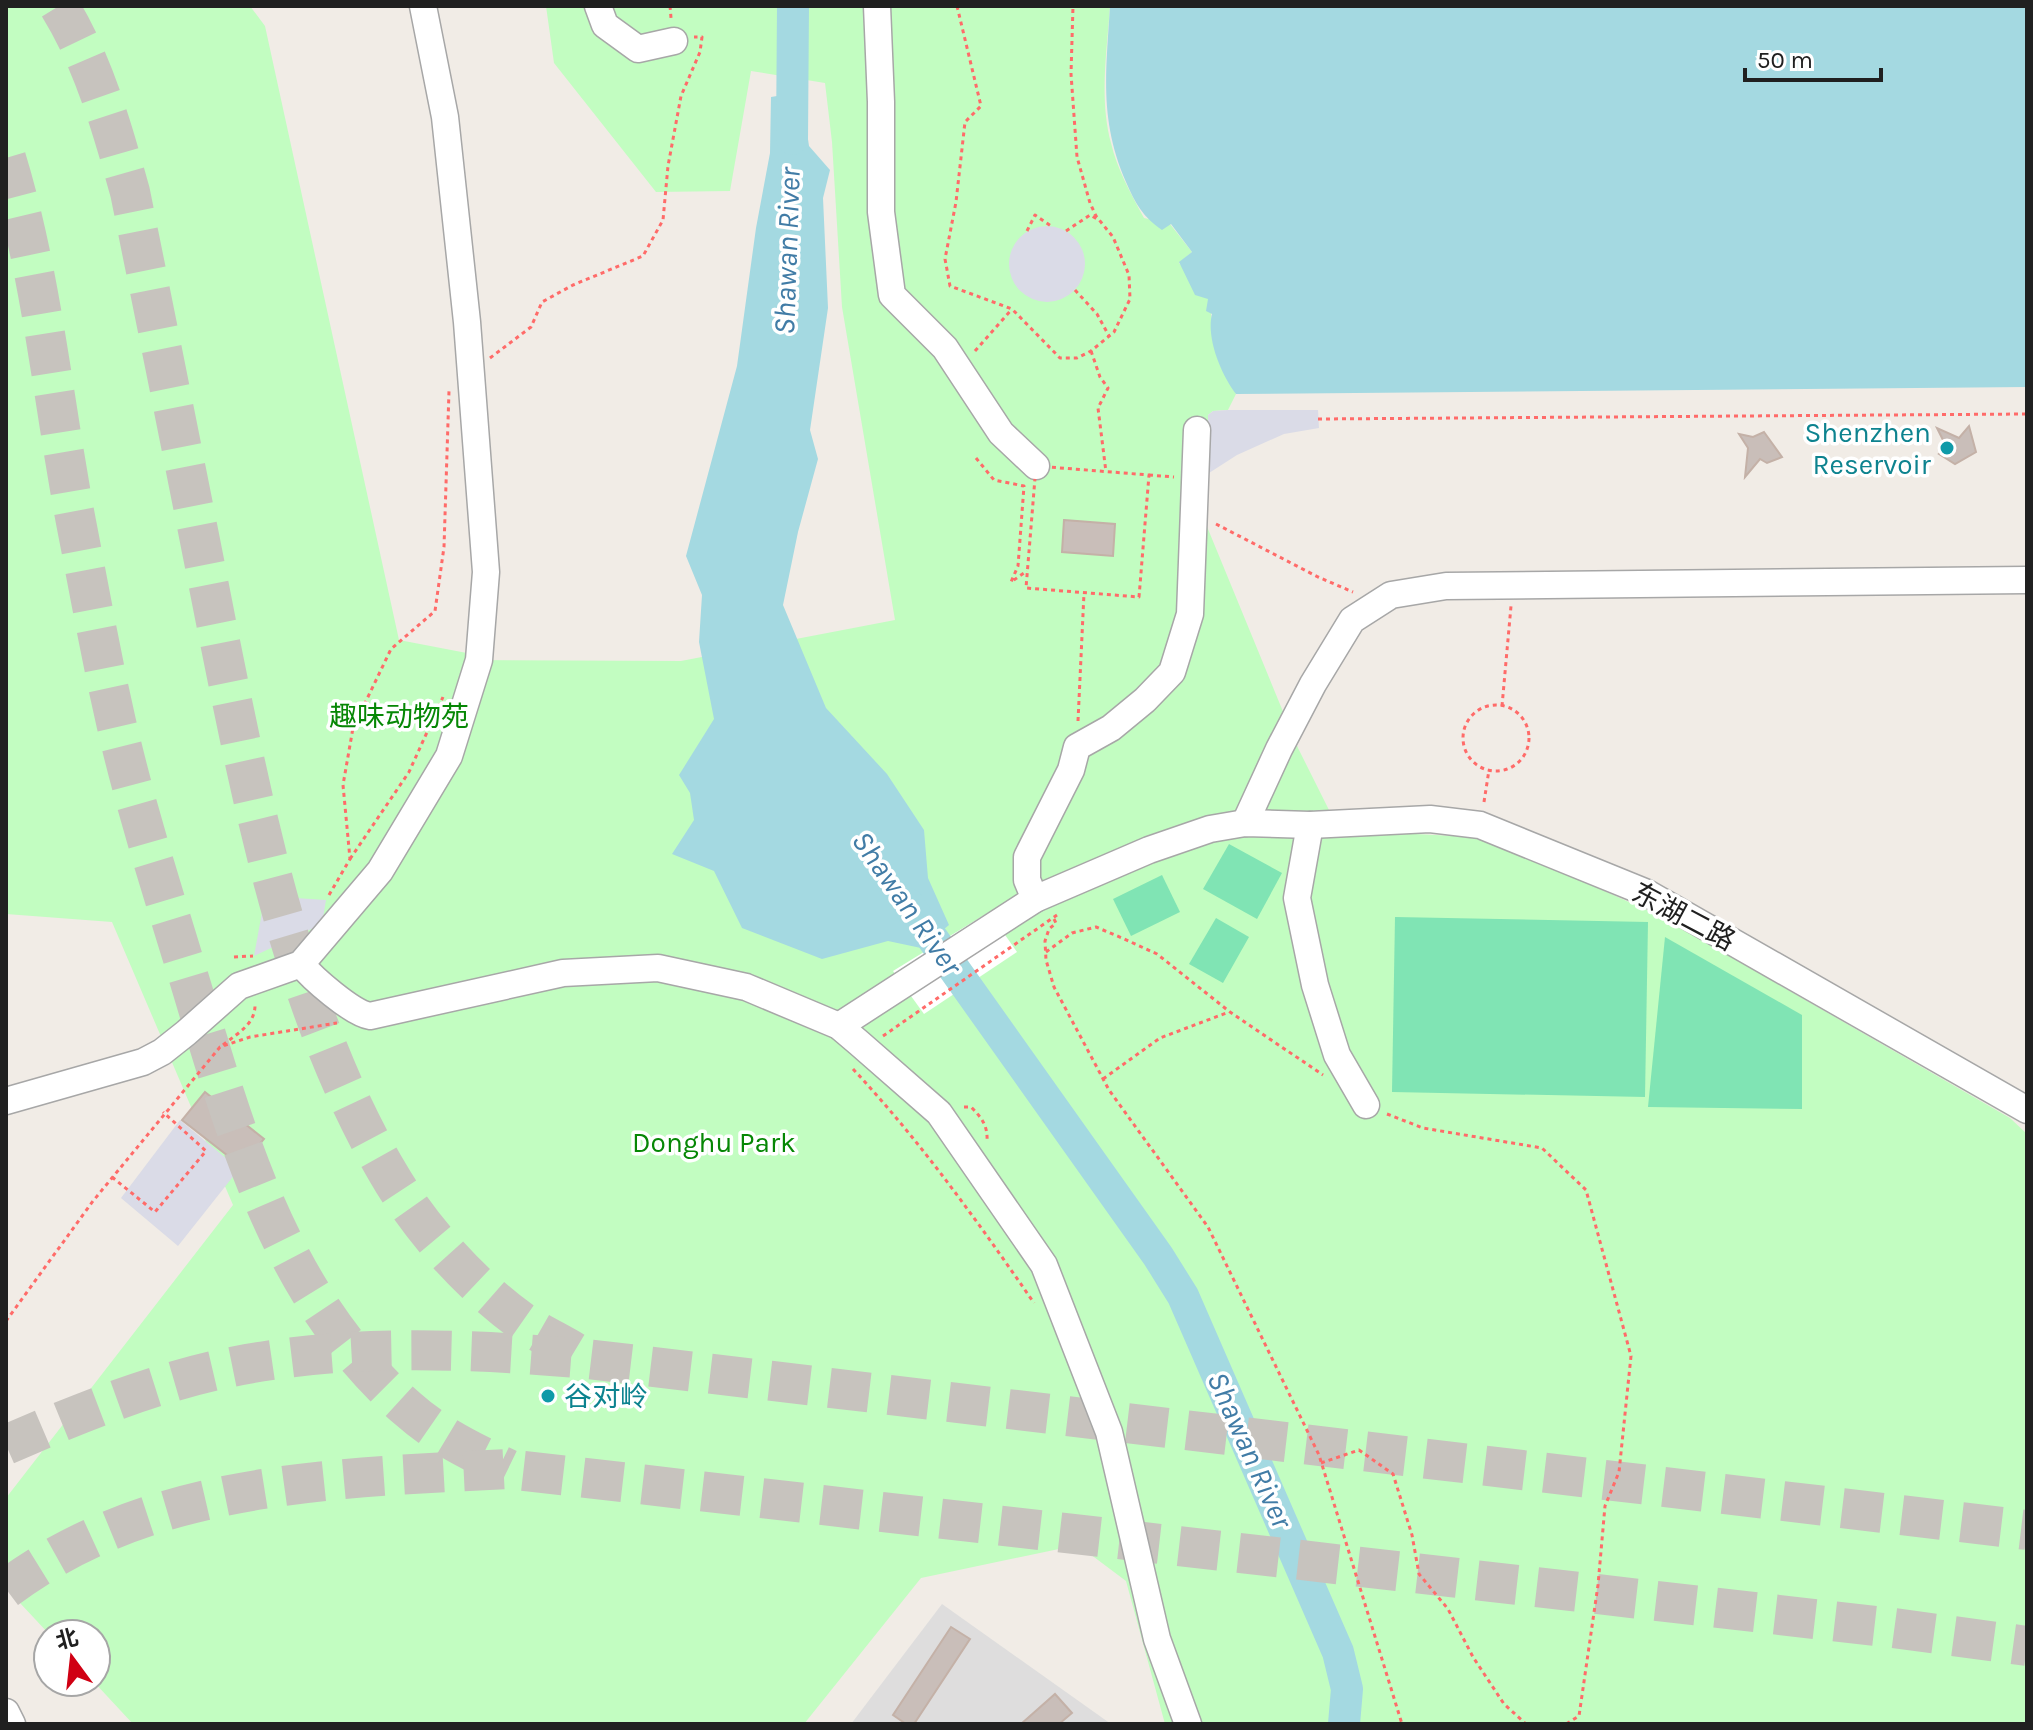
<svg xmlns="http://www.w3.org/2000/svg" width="2033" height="1730" font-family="Karla,'Noto Sans SC',sans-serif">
	<rect width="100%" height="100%" fill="#f1ece6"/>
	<!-- residential -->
	<polygon fill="#dedddd" points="942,1604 1111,1724 851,1724"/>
	<!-- park -->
	<path fill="#c2fdc1" d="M6,6H250L265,26L399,640L472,654L470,660L681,661L895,620L842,307L832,142L825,83L751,71L730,191L656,192L554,63L546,6H1110C1107,51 1099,99 1111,143C1117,169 1131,194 1144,218L1170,224L1192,252L1179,263L1209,299L1217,357L1236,394L1228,410L1213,411L1208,415L1209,473L1203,492L1201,512L1298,748L1339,830L1473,837L1506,847L1658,915L2010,1118L2027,1134V1724H1165L1126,1581L1078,1545L921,1578L804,1724H133L94,1682H96V1634H49L6,1588V1498L233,1205L112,922L6,914Z"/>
	<!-- pitch -->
	<g fill="#80e4b4">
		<polygon points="1229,844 1282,873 1257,919 1203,889"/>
		<polygon points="1162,875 1180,912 1131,936 1113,899"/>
		<polygon points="1395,917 1648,922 1645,1097 1392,1092"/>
		<polygon points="1216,918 1249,937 1223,983 1189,964"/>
		<polygon points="1665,937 1802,1015 1802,1109 1648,1107"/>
	</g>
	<!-- plaza -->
	<g fill="#dadbe7">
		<circle cx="1047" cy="264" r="38"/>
		<polygon points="1228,410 1318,410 1319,428 1284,434 1237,455 1209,473 1208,415 1213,411"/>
		<polygon points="265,896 326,900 322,924 254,956"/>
		<polygon points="180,1120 239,1169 178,1246 121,1198"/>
	</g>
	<!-- water -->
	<g fill="#a4d9e1">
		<path d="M1110,6H2027V387L1236,394C1221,374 1206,338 1212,314L1206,311L1208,299L1195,295L1179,262L1192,252L1171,224L1162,230C1143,217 1135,203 1126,182C1099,120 1106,72 1110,6Z"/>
		<polygon points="801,92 809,146 830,170 823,198 828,308 810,430 818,459 798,532 783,605 826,708 887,774 924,830 928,878 949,925 921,948 888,941 822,959 742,928 714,871 672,854 694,820 690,793 679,775 714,719 699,642 702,595 686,556 737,366 756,228 770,153 771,97"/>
	</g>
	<!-- pier -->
	<polygon fill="#fff" points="989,912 1017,952 924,1014 893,971"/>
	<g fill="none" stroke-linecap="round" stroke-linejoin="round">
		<!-- river -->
		<g stroke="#a4d9e1" stroke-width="32">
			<polyline points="792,139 793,6"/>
			<polyline points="908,904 1158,1256 1183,1296 1338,1652 1347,1689 1344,1724"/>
		</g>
	</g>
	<!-- building -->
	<g fill="#c9beb9" stroke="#c4b1a7" stroke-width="2">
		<polygon points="1969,426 1976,452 1955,464 1939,454 1947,448 1937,428 1959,438"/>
		<polygon points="1764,432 1782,457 1767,463 1760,459 1745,477 1748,448 1739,434 1753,437"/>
		<polygon points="1064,520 1115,524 1113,556 1062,552"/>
		<polygon points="205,1092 264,1139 241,1166 182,1120"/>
		<polygon points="951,1627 970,1639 914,1724 906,1724 893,1715"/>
		<polygon points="1055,1694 1072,1713 1059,1724 1021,1724"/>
	</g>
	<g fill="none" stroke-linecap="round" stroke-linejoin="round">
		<!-- highway-tunnel -->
		<g stroke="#c7c3be" stroke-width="40" stroke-dasharray="40 20" stroke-linecap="butt">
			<path d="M59,6C94,63 112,128 130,192C159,335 188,479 216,622C253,805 292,1010 388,1173C420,1228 469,1283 521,1321C538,1333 558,1342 576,1353"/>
			<path d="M6,158C42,276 53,401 76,522C89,589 101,656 116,722C137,814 167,905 194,995C239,1146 285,1302 408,1409C437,1435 473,1452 508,1469"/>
			<path d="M6,1445C84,1411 163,1379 247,1364C360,1344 473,1349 587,1359L2027,1530"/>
			<path d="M6,1589C150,1481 335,1478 508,1469L1893,1628L2027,1646"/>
		</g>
		<defs>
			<g id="minor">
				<polyline points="598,6 605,25 638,49 674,41"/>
				<polyline points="877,6 881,102 881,212 892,295 945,348 1001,433 1036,466"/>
				<polyline points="1245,823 1279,749 1313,684 1352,620 1391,595 1446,586 2027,580"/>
				<polyline points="1310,825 1297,898 1315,985 1337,1055 1366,1105"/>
				<polyline points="1035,899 1027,880 1027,857 1071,770 1077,747 1111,728 1145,700 1172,672 1190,614 1197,430"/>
				<path d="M301,964C312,978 352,1013 370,1016L563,973L658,968L746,987L839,1026L859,1043L939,1113L1044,1265L1109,1432L1157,1639L1188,1724"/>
				<polyline points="839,1026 1035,899 1149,850 1210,829 1245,823 1310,825 1430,819 1480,825 1647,893 2027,1110"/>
				<polyline points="6,1101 143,1062 162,1052 186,1033 239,986 301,964 380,871 449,756 479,660 486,572 467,322 445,117 423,6"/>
				<polyline points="6,1712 12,1724"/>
			</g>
		</defs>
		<!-- minor casing -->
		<use href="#minor" stroke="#a7a7a7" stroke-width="29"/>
		<!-- path -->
		<g stroke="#ff6b69" stroke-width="3" stroke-dasharray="4 4" stroke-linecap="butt">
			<polyline points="670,6 671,18"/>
			<polyline points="957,6 981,106 965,122 956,202 945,259 950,286 1012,309 1060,358 1077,358 1091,351 1114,332 1130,299 1129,275 1113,237 1096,216 1090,203 1077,157 1071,74 1073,6"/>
			<polyline points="1027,231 1035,215 1051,226"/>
			<polyline points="1066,231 1090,215 1097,219"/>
			<polyline points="1075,290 1097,314 1109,336"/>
			<polyline points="975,351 1012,309"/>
			<polyline points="1091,351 1100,377 1108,388 1098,408 1106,472"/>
			<polyline points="490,358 531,327 542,302 573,285 643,256 663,220 668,166 681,96 700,52 702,37 694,37"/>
			<polyline points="1318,419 2027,414"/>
			<polyline points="976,458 994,480 1024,486 1018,566 1011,582 1027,571"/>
			<polygon points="1036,466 1149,475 1139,597 1026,588"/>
			<polyline points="1149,475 1174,477"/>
			<polyline points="1216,524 1318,577 1353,592"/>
			<circle cx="1496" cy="738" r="33"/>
			<polyline points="1502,706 1511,606"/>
			<polyline points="1078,721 1084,593"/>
			<polyline points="1484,802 1489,770"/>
			<polyline points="350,859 409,772 443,697"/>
			<polyline points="329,895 350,859 343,785 353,728 391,649 435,611 444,547 449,391"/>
			<polyline points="1054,919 1056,923 1049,929 1045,941 1046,960 1054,987 1109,1090 1208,1227 1319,1455 1402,1724"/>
			<polyline points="1046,952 1072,933 1096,927 1122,938 1157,954 1230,1012 1323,1075"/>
			<polyline points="234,957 253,956"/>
			<polyline points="883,1036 1057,915"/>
			<path d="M223,1045C239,1032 256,1024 255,1003"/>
			<path d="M853,1069C921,1142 978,1222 1034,1303"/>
			<polyline points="1103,1079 1160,1038 1229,1012"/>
			<path d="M964,1107H971C982,1118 988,1126 987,1142"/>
			<polyline points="1387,1114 1423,1128 1542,1148 1586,1190 1631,1356 1619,1472 1605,1506 1598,1585 1579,1716 1566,1724"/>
			<polyline points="112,1177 155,1212 206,1151 163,1112"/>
			<polyline points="6,1321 93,1201 220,1047 250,1037 337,1023"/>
			<polyline points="1321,1463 1359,1450 1393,1474 1412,1535 1419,1574 1448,1609 1473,1657 1504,1704 1526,1724"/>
		</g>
		<!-- minor -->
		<use href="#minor" stroke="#fff" stroke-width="26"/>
	</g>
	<!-- markers -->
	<g fill="#0f9aa8" stroke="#fff" stroke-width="3">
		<circle cx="1947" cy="448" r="8"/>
		<circle cx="548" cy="1396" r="8"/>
	</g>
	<g text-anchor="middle" stroke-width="7" stroke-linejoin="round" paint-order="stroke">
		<!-- culture labels -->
		<g font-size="28" fill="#0d838f" stroke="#fff" text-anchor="end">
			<text x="1931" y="442">Shenzhen<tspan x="1931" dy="32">Reservoir</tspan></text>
			<text x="564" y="1406" text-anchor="start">谷对岭</text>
		</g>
		<!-- park labels -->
		<g font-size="28" fill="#068705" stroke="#fff">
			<text x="399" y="726">趣味动物苑</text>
			<text x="714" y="1152">Donghu Park</text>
		</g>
		<!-- street labels -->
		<g font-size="28" fill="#202020" stroke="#fff">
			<text transform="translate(1684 916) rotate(28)" y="10">东湖二路</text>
		</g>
		<!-- water labels -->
		<g font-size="30" font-style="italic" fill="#417ca6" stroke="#fff">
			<text transform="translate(787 251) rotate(-88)" y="10">Shawan River</text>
			<text transform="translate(907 903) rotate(55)" y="10">Shawan River</text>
			<text transform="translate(1250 1450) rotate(66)" y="10">Shawan River</text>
		</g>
	</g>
	<!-- border -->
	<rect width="2033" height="1730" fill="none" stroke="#202020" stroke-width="16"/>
	<!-- north arrow -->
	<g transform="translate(72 1658) rotate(345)"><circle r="38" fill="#ffffff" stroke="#a6a6a6" stroke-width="2"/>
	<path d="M0-6L14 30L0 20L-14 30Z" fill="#d00013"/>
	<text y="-12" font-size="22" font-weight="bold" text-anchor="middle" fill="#202020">北</text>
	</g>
	<!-- scale -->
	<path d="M1745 68v12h136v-12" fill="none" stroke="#202020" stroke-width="4"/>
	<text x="1757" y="68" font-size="24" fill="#202020" stroke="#ffffff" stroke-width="6" paint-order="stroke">50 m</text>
</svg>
